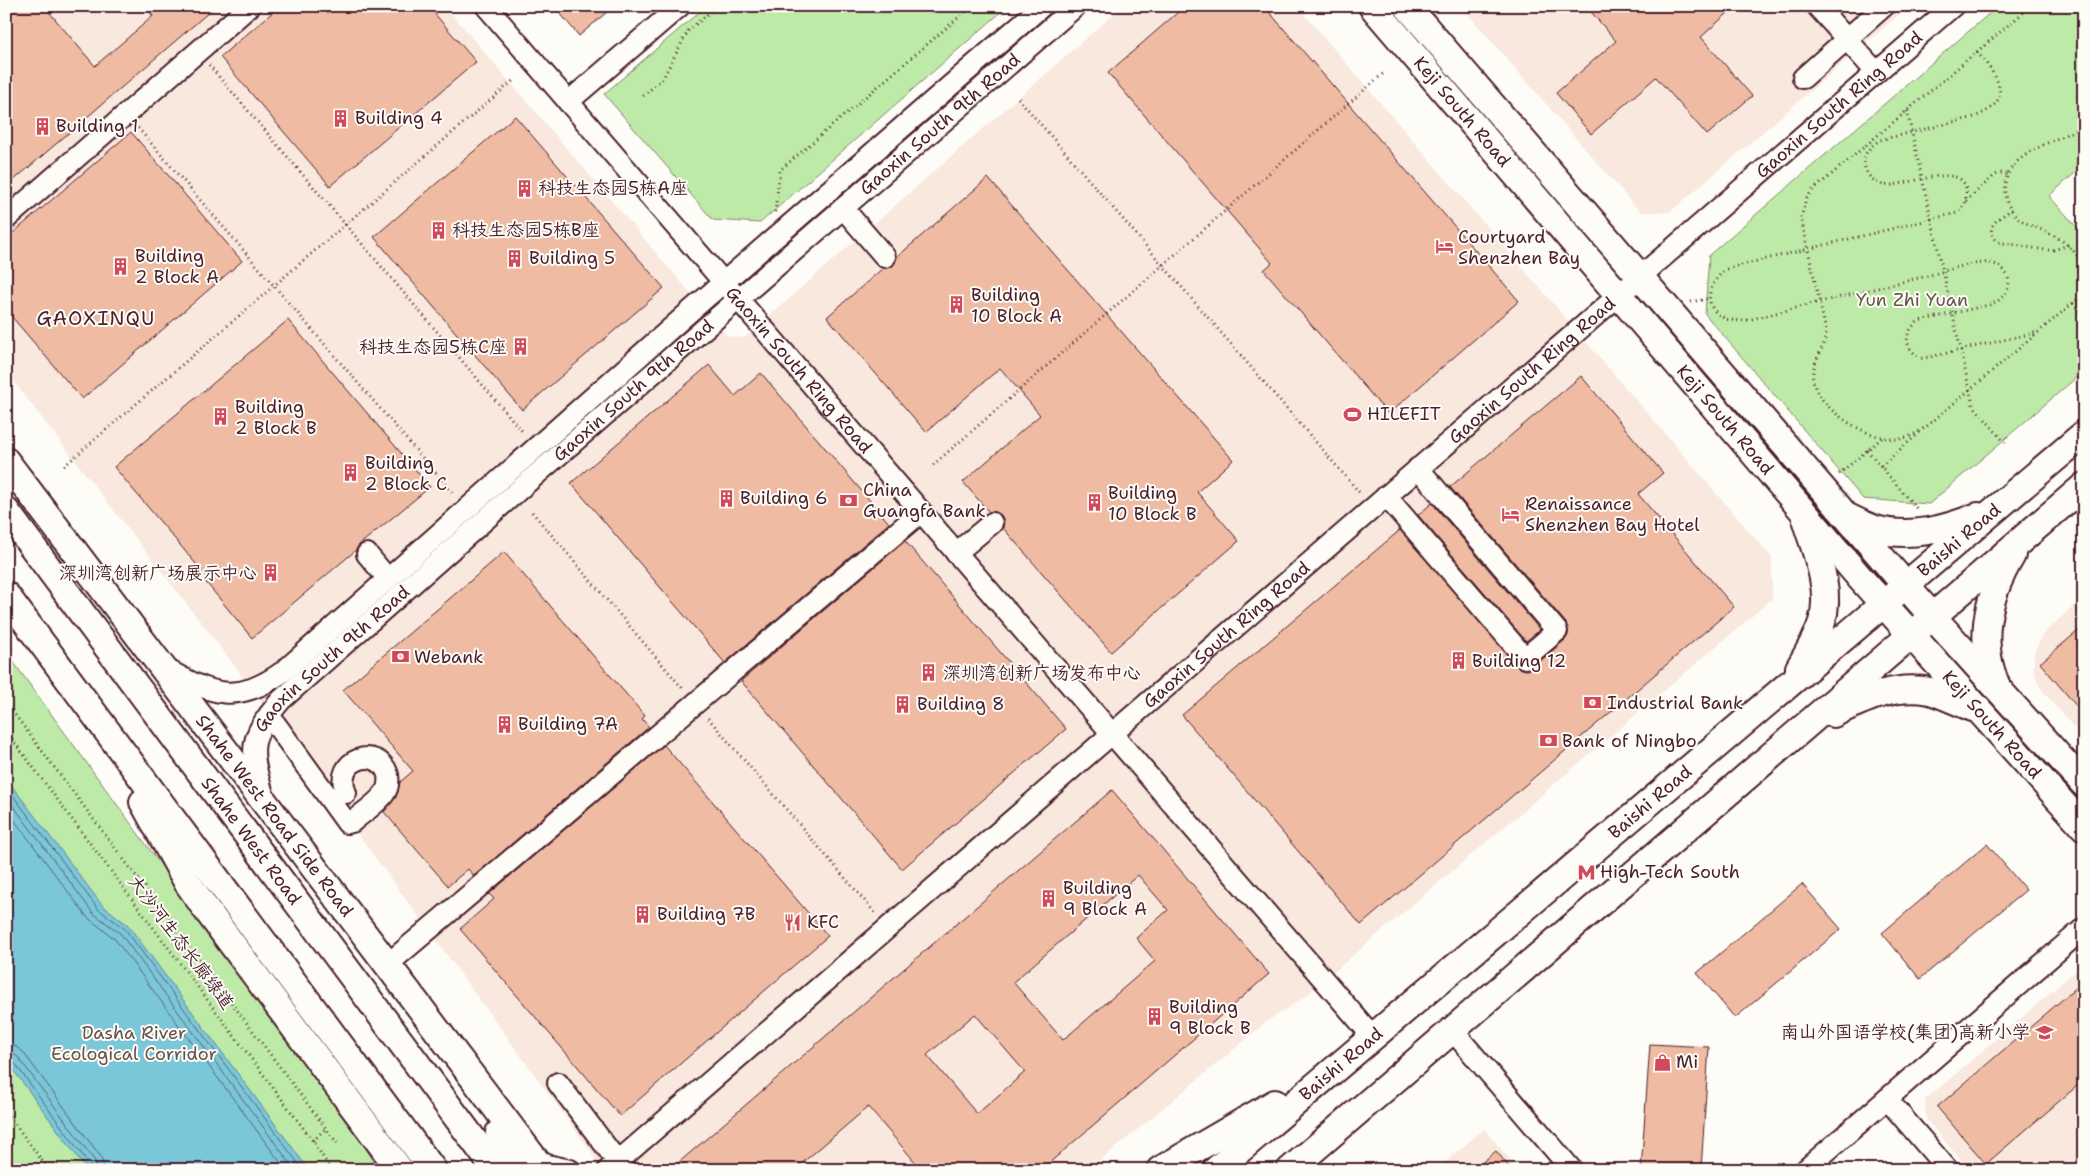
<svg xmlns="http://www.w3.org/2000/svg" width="2090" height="1176" font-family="'Shantell Sans','LXGW WenKai TC',sans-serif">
	<rect width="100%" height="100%" fill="#fdfcf7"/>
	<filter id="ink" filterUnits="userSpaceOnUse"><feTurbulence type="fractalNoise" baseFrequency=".02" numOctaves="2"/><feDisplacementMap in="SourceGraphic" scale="10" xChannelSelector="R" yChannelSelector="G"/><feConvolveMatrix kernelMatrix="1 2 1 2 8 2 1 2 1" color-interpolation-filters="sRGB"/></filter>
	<g filter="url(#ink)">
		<!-- built -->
		<g fill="#f9e8de">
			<polygon points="6,6 445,6 727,336 744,338 1123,6 1297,6 1772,558 1772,599 1303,998 1269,1020 1089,1170 600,1170 590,1150 228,657 6,372"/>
			<polygon points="1461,6 1909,6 1670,212 1640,212"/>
			<polygon points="2084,596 2084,739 2041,689 2034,672 2034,654 2042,635"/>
			<polygon points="2084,964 2084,1170 1969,1170 1926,1119 1925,1100"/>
			<polygon points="1484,1129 1519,1170 1436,1170"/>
		</g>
		<!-- green -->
		<g fill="#beeaa8" stroke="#84846a">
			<polygon points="706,6 1008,6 760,223 713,220 604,94"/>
			<polygon points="1998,6 2084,6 2084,165 2049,196 2084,235 2084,371 1929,504 1863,499 1705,314 1709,255"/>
			<polygon points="6,652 361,1140 379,1170 6,1170"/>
		</g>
		<!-- water -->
		<polygon fill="#7ac7d9" stroke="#678493" points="6,778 102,905 128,925 309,1170 87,1170 6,1060"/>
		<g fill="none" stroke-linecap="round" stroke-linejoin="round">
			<!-- shore -->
			<g stroke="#5d6271" stroke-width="1">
				<polyline points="6,786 98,909 125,929 303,1170"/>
				<polyline points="6,796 93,913 120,933 295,1170"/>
				<polyline points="6,809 87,917 115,939 286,1170"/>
				<polyline points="6,1044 15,1046 23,1052 101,1157 105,1170"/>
				<polyline points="6,1052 12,1053 18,1057 95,1161 97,1170"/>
				<polyline points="6,1058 13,1061 90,1165 91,1170"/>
			</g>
		</g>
		<!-- building -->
		<g fill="#f0bba3" stroke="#4a1f2b" fill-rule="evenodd">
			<polygon points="6,6 44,6 95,66 153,16 145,6 216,6 6,187"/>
			<polygon points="280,6 428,6 476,62 330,186 220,57"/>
			<polygon points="554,6 614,6 579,36"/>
			<polygon points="1185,6 1264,6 1519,301 1388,414 1264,270 1272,263 1108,73"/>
			<polygon points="1586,6 1736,6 1701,37 1752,96 1707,135 1656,77 1591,134 1556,93 1616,41"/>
			<polygon points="515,116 664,288 522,410 374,237"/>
			<polygon points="131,132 242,261 82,399 6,310 6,239"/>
			<polygon points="988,178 1233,460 1197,492 1239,541 1111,652 1003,528 1004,521 1001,515 996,512 989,512 963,482 1040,415 1000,368 926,432 827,317 883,268 893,266 897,257"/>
			<polygon points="288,320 430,487 359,545 355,551 252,638 204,580 207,577 114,467"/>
			<polygon points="709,365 735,396 761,373 889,523 725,663 571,483"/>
			<polygon points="1581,376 1663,473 1638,494 1734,607 1361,925 1182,715 1400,530 1521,669 1527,670 1533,667 1565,640 1568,635 1566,623 1450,487"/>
			<polygon points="1432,503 1540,630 1526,641 1418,515"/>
			<polygon points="905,541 1066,729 902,869 741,681"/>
			<polygon points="504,552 645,716 642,719 649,727 474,876 468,869 448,886 384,812 396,797 400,782 413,771 343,690"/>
			<polygon points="2084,626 2084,715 2040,663"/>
			<polygon points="664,745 828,936 620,1116 460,929 494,899 489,894"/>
			<path d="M1112,790L1269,974L1041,1170H922L868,1107L794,1170H670ZM1138,875L1168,910L1136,938L1155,961L1063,1040L1013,982ZM975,1014L1025,1072L977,1114L927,1055Z"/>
			<polygon points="1987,844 2026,890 1920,979 1882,933"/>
			<polygon points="1802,884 1841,929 1735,1018 1697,973"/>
			<polygon points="2084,981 2084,1080 1986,1164 1937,1107"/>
			<polygon points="1650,1044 1709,1047 1701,1170 1641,1170"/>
			<polygon points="1496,1151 1512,1170 1473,1170"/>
		</g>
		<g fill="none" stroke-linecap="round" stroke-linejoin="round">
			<defs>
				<g id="minor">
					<path id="s1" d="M486,6L1373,1037"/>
					<polyline points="1817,6 1876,72"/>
					<polyline points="1803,78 1884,6"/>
					<polyline points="568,102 680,6"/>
					<polyline points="843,208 885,257"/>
					<polyline points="6,219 250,6"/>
					<polyline points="1386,496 1525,658 1557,631 1418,468"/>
					<polyline points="956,553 992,523"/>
					<polyline points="367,554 388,579"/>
					<path d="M166,669C213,695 236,705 284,671L687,314L1042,6"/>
					<path d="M269,715L347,823L352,822C362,813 376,805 384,794C388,789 389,782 388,775C379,744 332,759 346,793"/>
					<path id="s2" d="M263,794C249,747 249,738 281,700L538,473L1076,6"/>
					<polyline points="388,964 921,512"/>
					<polyline points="1453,1031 1572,1170"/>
					<polyline points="558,1083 617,1161"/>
					<polyline points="1887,1099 1948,1170"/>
					<polyline points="535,1159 547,1165 570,1170"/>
					<path id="s3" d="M608,1170L1953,6"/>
					<polyline points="1805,1170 2084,928"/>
				</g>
				<g id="major">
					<path id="s4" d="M1372,6L1861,579L2084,827"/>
					<polyline points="1407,6 1932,616 2084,784"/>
					<path id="s5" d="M6,461L543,1170"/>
					<path id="s6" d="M6,511L496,1170"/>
					<path d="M1850,518C1858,522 1866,526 1875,529C1910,539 1946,529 1978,516"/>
					<polyline points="6,595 433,1170"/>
					<path d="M1799,668C1808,653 1817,638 1822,622C1832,589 1816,553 1806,522"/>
					<path d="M1996,684C1977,639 1988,595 2012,555"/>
					<path d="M1833,714C1863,699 1895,684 1930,691C1944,695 1959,703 1973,708"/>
					<polyline points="143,802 187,882 203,905 400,1170"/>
					<polyline points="499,1133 519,1170"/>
					<polyline points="1160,1170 1275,1103"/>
					<path id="s7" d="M1216,1170L2084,434"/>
					<polyline points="1290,1170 2084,486"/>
				</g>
			</defs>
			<!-- minor casing -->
			<use href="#minor" stroke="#4a1f2b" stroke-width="24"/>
			<!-- major casing -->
			<use href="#major" stroke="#4a1f2b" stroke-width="30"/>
			<!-- path -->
			<g stroke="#4a1f2b" stroke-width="3" stroke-dasharray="1 4" stroke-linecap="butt">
				<path d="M2031,6L1813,190L1806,199L1801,218L1826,331C1826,348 1811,362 1813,379C1817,410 1870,441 1899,439C1910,438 1918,432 1927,426L2073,303L2082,295L2084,290"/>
				<path d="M1977,52C2001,80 2015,103 1971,118L1880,140C1871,146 1863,153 1864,164C1866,175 1874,183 1884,185C1902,189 1971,155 1966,197C1966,205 1962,208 1957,213L1729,268C1710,279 1699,305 1724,318C1730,321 1738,320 1744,321C1767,315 1789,310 1811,304C1850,295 1888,285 1927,276C1945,271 1964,264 1983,263C2009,260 2022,293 1989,305L1919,321C1903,332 1903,349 1922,358L1930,357L2038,332"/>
				<polyline points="209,65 522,431"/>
				<polyline points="643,96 663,78 688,31 717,6"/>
				<polyline points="1018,98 1359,492"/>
				<polyline points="1907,111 1973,405 2007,445"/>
				<path d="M2084,125C2063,138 2038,144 2019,160C1997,179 2001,209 2026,223C2037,229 2048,231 2058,238C2069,245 2077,254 2084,266"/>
				<polyline points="138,128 452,492"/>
				<polyline points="1966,201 1995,175 2000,173 2007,174"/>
				<path d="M2012,209C1999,218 1982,227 1998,242L2045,250H2053L2069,245"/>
				<polyline points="775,212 780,170 972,6"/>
				<polyline points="1691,302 1710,298"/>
				<polyline points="2073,303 2081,313 2084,311"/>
				<polyline points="1867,450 1918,510"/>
				<polyline points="933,465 1385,72"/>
				<polyline points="64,466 515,79"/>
				<polyline points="1881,466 1919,433"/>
				<polyline points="1839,474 1882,438"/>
				<polyline points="532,512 684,690"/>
				<polyline points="6,703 337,1143"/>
				<polyline points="708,718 876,914"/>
				<polyline points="6,731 313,1141 331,1170"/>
				<polyline points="6,1112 49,1170"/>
				<polyline points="313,1141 326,1128"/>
			</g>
			<!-- minor -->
			<use href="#minor" stroke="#fdfcf7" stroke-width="20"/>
			<!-- major -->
			<use href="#major" stroke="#fdfcf7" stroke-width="26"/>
		</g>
	</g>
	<!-- icons -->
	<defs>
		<symbol id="building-bare" viewBox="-9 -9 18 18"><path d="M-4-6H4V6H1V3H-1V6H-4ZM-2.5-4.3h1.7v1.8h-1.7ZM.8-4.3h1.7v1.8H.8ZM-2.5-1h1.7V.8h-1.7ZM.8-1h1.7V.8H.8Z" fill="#d1495b" stroke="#fdfcf7" stroke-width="2.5" paint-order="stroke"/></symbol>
		<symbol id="hotel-bare" viewBox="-9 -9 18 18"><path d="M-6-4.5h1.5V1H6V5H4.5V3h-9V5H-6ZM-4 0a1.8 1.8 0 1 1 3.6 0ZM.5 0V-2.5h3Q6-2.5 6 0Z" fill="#d1495b" stroke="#fdfcf7" stroke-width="2.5" paint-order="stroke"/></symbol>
		<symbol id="stadium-bare" viewBox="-9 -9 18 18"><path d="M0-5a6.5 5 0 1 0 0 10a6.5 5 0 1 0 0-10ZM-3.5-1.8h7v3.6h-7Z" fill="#d1495b" stroke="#fdfcf7" stroke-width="2.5" paint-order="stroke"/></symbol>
		<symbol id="bank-bare" viewBox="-9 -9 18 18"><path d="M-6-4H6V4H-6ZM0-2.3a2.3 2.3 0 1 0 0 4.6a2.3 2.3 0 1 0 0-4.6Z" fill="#d1495b" stroke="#fdfcf7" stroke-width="2.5" paint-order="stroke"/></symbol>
		<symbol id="metro-bare" viewBox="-9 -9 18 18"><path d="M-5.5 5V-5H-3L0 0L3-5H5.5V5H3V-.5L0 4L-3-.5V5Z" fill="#d1495b" stroke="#fdfcf7" stroke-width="2.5" paint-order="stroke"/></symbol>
		<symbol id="restaurant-bare" viewBox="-9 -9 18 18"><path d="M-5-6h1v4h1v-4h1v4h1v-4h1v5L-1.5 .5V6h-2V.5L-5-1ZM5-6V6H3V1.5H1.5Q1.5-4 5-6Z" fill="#d1495b" stroke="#fdfcf7" stroke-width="2.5" paint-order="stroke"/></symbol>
		<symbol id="school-bare" viewBox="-9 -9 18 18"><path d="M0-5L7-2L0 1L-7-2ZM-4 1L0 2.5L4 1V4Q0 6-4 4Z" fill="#d1495b" stroke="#fdfcf7" stroke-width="2.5" paint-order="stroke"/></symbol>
		<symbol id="shop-bare" viewBox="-9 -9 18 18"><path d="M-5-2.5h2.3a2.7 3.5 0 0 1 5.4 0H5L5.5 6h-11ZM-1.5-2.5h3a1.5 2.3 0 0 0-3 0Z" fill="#d1495b" stroke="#fdfcf7" stroke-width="2.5" paint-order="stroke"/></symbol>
	</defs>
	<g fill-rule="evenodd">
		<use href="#building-bare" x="328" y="106" width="25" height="25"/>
		<use href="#building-bare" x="30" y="114" width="25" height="25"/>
		<use href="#building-bare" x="512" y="176" width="25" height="25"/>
		<use href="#building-bare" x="426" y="218" width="25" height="25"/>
		<use href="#hotel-bare" x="1432" y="234" width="25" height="25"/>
		<use href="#building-bare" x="502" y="246" width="25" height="25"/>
		<use href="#building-bare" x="108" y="254" width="25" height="25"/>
		<use href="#building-bare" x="944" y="292" width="25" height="25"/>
		<use href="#building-bare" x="508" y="334" width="25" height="25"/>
		<use href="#stadium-bare" x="1340" y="402" width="25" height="25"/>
		<use href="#building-bare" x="208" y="404" width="25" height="25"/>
		<use href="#building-bare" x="338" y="460" width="25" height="25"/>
		<use href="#building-bare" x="714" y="486" width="25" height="25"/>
		<use href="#bank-bare" x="836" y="488" width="25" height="25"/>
		<use href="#building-bare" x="1082" y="490" width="25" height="25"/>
		<use href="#hotel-bare" x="1498" y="502" width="25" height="25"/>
		<use href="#building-bare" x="258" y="560" width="25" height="25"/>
		<use href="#bank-bare" x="388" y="644" width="25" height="25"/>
		<use href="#building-bare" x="1446" y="648" width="25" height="25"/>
		<use href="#building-bare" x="916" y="660" width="25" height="25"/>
		<use href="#bank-bare" x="1580" y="690" width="25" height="25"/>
		<use href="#building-bare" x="890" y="692" width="25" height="25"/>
		<use href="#building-bare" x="492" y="712" width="25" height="25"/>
		<use href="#bank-bare" x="1536" y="728" width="25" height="25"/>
		<use href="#metro-bare" x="1574" y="860" width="25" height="25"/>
		<use href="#building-bare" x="1036" y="886" width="25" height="25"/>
		<use href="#building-bare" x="630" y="902" width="25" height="25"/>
		<use href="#restaurant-bare" x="780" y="910" width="25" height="25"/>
		<use href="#building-bare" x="1142" y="1004" width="25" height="25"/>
		<use href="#school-bare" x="2032" y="1020" width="25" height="25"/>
		<use href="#shop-bare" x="1650" y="1050" width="25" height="25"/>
	</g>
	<g text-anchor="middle" stroke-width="4" stroke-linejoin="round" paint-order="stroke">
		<!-- street labels -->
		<g font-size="18" fill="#4a1f2b" stroke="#fdfcf7">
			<text dy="6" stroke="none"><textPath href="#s3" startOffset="1628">Gaoxin South Ring Road</textPath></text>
			<text dy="6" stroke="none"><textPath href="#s4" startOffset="139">Keji South Road</textPath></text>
			<text dy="6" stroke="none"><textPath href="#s2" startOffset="978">Gaoxin South 9th Road</textPath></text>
			<text dy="6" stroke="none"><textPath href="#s3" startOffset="1222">Gaoxin South Ring Road</textPath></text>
			<text dy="6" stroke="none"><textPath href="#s1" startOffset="480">Gaoxin South Ring Road</textPath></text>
			<text dy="6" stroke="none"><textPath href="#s2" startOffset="572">Gaoxin South 9th Road</textPath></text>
			<text dy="6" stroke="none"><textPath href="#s4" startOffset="544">Keji South Road</textPath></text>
			<text dy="6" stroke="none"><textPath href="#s7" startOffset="974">Baishi Road</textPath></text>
			<text dy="6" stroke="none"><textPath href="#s3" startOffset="818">Gaoxin South Ring Road</textPath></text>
			<text dy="6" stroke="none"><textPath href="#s2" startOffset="168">Gaoxin South 9th Road</textPath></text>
			<text dy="6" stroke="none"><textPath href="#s4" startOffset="949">Keji South Road</textPath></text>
			<text dy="6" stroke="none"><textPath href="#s7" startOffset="569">Baishi Road</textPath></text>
			<text dy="6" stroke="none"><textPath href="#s5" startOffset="445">Shahe West Road Side Road</textPath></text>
			<text dy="6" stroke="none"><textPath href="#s6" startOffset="411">Shahe West Road</textPath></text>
			<text transform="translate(181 942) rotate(53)" y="6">大沙河生态长廊绿道</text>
			<text dy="6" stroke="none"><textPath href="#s7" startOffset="164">Baishi Road</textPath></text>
		</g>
		<!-- poi labels -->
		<g font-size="18" fill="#4a1f2b" stroke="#fdfcf7" text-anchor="start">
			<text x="355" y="124">Building 4</text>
			<text x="56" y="132">Building 1</text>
			<text x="538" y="194">科技生态园5栋A座</text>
			<text x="452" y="236">科技生态园5栋B座</text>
			<text x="1458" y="243">Courtyard<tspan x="1458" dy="21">Shenzhen Bay</tspan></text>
			<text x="135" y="262">Building<tspan x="135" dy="21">2 Block A</tspan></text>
			<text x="529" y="264">Building 5</text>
			<text x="971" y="301">Building<tspan x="971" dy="21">10 Block A</tspan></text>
			<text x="507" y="353" text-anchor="end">科技生态园5栋C座</text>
			<text x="235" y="413">Building<tspan x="235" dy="21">2 Block B</tspan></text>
			<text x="1367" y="420">HILEFIT</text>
			<text x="365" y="469">Building<tspan x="365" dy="21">2 Block C</tspan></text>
			<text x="863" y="496">China<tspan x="863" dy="21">Guangfa Bank</tspan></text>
			<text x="1108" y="499">Building<tspan x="1108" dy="21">10 Block B</tspan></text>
			<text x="740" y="504">Building 6</text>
			<text x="1525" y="510">Renaissance<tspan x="1525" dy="21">Shenzhen Bay Hotel</tspan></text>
			<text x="257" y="579" text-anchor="end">深圳湾创新广场展示中心</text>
			<text x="414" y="663">Webank</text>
			<text x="1472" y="667">Building 12</text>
			<text x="943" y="679">深圳湾创新广场发布中心</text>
			<text x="1607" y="709">Industrial Bank</text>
			<text x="917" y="710">Building 8</text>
			<text x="518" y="730">Building 7A</text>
			<text x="1562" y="747">Bank of Ningbo</text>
			<text x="1600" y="878">High-Tech South</text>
			<text x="1063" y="894">Building<tspan x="1063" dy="21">9 Block A</tspan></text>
			<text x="657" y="920">Building 7B</text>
			<text x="807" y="928">KFC</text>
			<text x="1169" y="1013">Building<tspan x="1169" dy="21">9 Block B</tspan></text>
			<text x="2030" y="1038" text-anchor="end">南山外国语学校(集团)高新小学</text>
			<text x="1676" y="1068">Mi</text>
		</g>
		<!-- park labels -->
		<g font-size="18" fill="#67524a" stroke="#fdfcf7">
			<text x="1912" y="306">Yun Zhi Yuan</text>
			<text x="134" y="1039">Dasha River<tspan x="134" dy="21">Ecological Corridor</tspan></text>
		</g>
		<!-- quarter labels -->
		<g font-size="20" letter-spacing="1" fill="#4a1f2b" stroke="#fdfcf7">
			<text x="96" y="325">GAOXINQU</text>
		</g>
	</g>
	<!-- margin -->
	<rect width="2090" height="1176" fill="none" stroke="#fdfcf7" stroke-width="25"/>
	<rect x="12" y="12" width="2065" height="1151" fill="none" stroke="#4a1f2b" stroke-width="2" filter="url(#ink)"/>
</svg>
